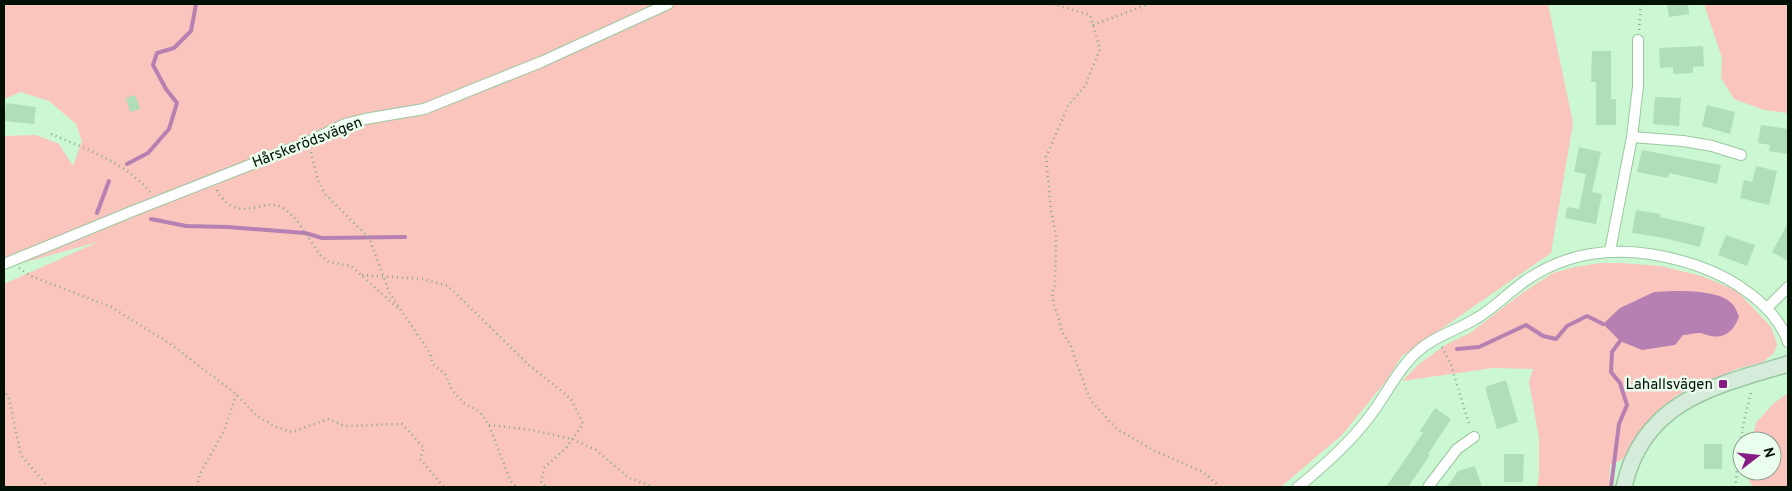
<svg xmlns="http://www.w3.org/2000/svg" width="1792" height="491" font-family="Overpass,sans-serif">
	<rect width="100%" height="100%" fill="#cbf8d2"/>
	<!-- green -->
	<g fill="#fac5bc">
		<polygon points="4,4 1548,4 1573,123 1551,253 1402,356 1386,381 1342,435 1283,485 1284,487 4,487 4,284 98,242 4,268 4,136 36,135 59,144 73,166 82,141 76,124 49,101 21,92 4,99"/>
		<polygon points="1704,4 1788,4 1788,113 1764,110 1734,99 1721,78 1722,58"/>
		<polygon points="1601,263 1621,263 1660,266 1702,276 1737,291 1771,327 1777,344 1774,353 1763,362 1737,369 1677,395 1651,417 1625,458 1610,465 1609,487 1537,487 1539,474 1539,438 1529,382 1533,369 1493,368 1402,381 1419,364 1447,344 1470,333 1521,294 1553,273 1575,267"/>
		<polygon points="1788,393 1788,487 1753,487 1749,481 1749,471 1772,471 1772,441 1752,441 1756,423 1774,403"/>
	</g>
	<!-- water -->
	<path fill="#b780b2" d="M1673,291C1690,291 1724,291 1734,306C1736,309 1738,314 1739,317C1733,332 1724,340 1707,335C1703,334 1703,333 1699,333C1694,333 1688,335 1683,335L1675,345L1642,350L1620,341L1603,324L1620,308L1654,292Z"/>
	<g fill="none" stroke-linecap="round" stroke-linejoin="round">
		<!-- stream -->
		<g stroke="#b780b2" stroke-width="4">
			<polyline points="127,164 148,153 169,129 177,103 166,89 153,65 157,53 174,48 191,31 196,4"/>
			<polyline points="97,213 109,181"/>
			<polyline points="151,219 186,226 228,227 305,233 322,238 405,237"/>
			<polyline points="1457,349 1479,347 1526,325 1543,336 1556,339 1567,326 1587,316 1603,324"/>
			<polyline points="1611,487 1619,424 1627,405 1620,383 1611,372 1612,352 1620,341"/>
		</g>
	</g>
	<!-- building -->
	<g fill="#b0deb8">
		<polygon points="1667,4 1688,4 1689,14 1669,17"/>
		<polygon points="1703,46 1704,66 1693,67 1693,73 1673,74 1673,67 1660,68 1659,48"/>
		<polygon points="1592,51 1611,51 1611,99 1616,99 1616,125 1596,125 1596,82 1591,82"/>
		<polygon points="135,95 140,109 130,112 126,98"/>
		<polygon points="1655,97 1681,98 1679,126 1653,124"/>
		<polygon points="6,103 36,107 34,124 4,121"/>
		<polygon points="1707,105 1735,112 1730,134 1702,126"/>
		<polygon points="1761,125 1788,129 1788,154 1769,151 1770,145 1758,143"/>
		<polygon points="1579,147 1601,152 1592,192 1602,194 1596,224 1565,218 1567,207 1579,209 1586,174 1574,172"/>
		<polygon points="1642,150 1721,165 1717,184 1669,173 1668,178 1637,172"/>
		<polygon points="1756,166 1777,171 1769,205 1740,198 1744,180 1752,182"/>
		<polygon points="1636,210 1660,214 1660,217 1705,227 1700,247 1664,238 1632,233"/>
		<polygon points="1788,223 1788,261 1772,252"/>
		<polygon points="1726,235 1755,245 1747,266 1718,255"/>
		<polygon points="1506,380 1518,422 1497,429 1485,387"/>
		<polygon points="1435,408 1451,419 1428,454 1430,455 1408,487 1386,487 1423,433 1420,431"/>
		<rect x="1704" y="444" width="18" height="25"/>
		<polygon points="1504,454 1524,454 1523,482 1504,482"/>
		<polygon points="1475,466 1482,487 1447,487 1458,471"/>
	</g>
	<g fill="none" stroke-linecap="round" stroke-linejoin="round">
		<defs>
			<g id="street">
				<polyline points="1632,137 1683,141 1712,146 1741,155"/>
				<polyline points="1610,251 1632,137 1638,86 1638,40"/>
				<polyline points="4,264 133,211 308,142 345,124 365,119 424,109 541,62 668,4"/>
				<polyline points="1767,308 1788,287"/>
				<path d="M1298,487C1324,466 1350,443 1370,416C1386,395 1398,369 1417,352C1434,336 1458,330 1477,318C1494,308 1508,293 1525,281C1578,244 1639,246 1698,266C1733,278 1776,306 1788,342"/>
				<polyline points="1428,487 1457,449 1474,437"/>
			</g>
			<path id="secondary" d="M1624,487C1643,401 1714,386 1788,364"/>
		</defs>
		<!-- street casing -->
		<use href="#street" stroke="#9ac7a2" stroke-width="12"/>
		<!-- secondary casing -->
		<use href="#secondary" stroke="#9ac7a2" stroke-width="18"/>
		<!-- path -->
		<g stroke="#86a98c" stroke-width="2.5" stroke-dasharray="1 4" stroke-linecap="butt">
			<polyline points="1053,4 1090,15 1100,49 1085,86 1068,106 1046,157 1051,211 1056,236 1055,285 1052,293 1054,306 1059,318 1062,332 1070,344 1087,392 1092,402 1117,429 1153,450 1203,472 1220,487"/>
			<polyline points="1093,25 1144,6 1147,4"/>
			<polyline points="1639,30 1641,4"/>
			<path d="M51,134C86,149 125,162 150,192"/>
			<polyline points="311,152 318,181 325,194 369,238 390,294 430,353 433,364 445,374 452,390 464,403 479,411 489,425 510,480 516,487"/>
			<path d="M217,190C218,194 220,196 223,199C243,221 264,198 281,207C297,215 310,241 320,255L329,262L351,266L400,310"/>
			<polyline points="19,268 31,276 111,307 169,343 236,394 257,416 276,427 292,432 328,419 345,426 402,424 424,448 420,459 444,487"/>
			<polyline points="362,275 423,279 448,286 529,365 571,399 583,424 566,448 544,468 541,483 546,487"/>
			<polyline points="1442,347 1451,365 1470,427"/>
			<polyline points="4,389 9,399 21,455 48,487"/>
			<polyline points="489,425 532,430 572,439 596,450 629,478 654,487"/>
			<polyline points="197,487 200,474 224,431 236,395"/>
			<path d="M1734,487L1736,483C1738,449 1743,421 1752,389"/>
		</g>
		<!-- street -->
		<use href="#street" stroke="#fff" stroke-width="10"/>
		<!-- secondary -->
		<use href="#secondary" stroke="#d6ecdb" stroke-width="15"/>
	</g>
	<!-- markers -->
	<rect fill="#871d84" stroke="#ebfeee" stroke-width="2" x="1718" y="379" width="10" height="10" rx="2.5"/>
	<g text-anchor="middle" stroke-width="5" stroke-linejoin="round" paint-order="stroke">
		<!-- street labels -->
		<g font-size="15" fill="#021005" stroke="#ebfeee">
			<text transform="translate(307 142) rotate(-21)" y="5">Hårskerödsvägen</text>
		</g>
		<!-- poi labels -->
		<g font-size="15" fill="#021005" stroke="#ebfeee" text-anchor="end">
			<text x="1713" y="389">Lahallsvägen</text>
		</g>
	</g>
	<!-- border -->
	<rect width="1792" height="491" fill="none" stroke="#021005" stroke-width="10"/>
	<!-- north arrow -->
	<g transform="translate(1757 456) rotate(74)"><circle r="24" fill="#ebfeee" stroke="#8e9f91"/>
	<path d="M0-4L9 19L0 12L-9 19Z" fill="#871d84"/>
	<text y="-8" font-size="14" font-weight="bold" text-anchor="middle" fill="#021005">N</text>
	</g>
</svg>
